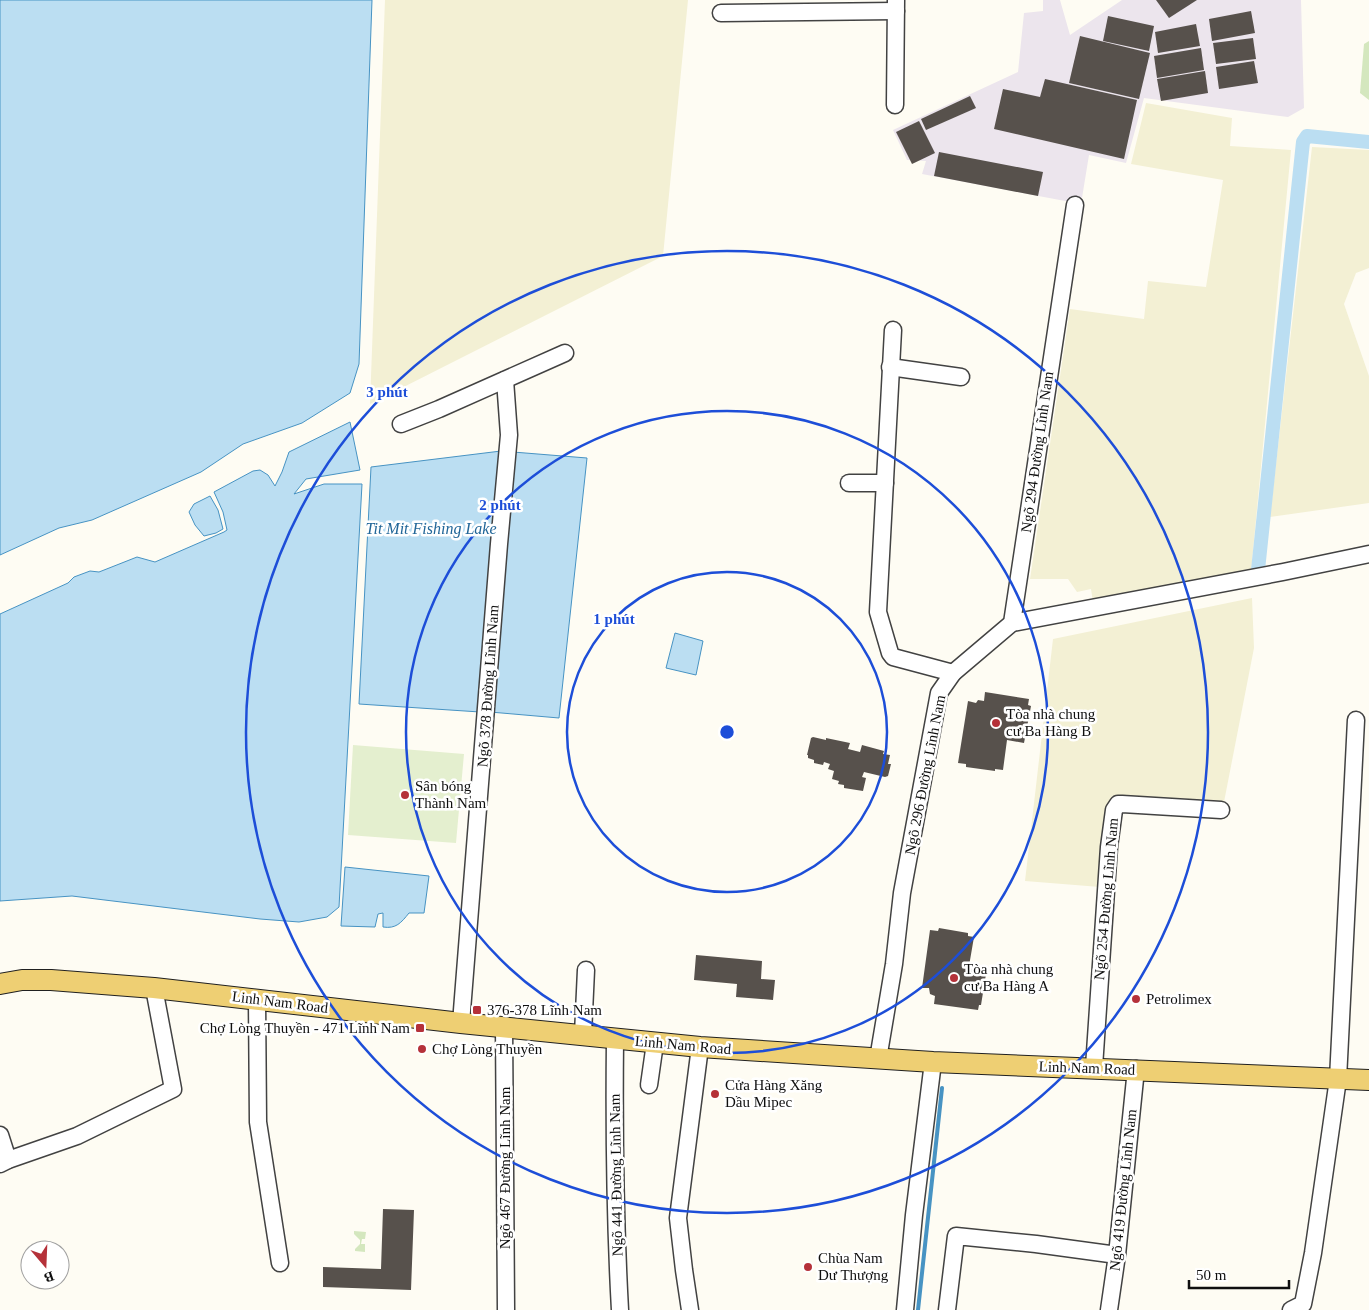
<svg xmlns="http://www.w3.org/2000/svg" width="1369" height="1310" font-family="Georgia,serif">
	<rect width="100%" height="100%" fill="#fefcf3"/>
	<!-- industrial -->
	<polygon fill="#ece5ed" points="1043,0 1060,0 1070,35 1122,0 1301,0 1304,108 1288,117 1144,98 1126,163 1089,155 1081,204 922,174 926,161 907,160 893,130 1018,72 1024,13 1043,11"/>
	<!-- farmland -->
	<g fill="#f3f0d4">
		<polygon points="385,0 688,0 663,256 370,404"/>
		<polygon points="1146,103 1232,118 1230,146 1291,150 1251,572 1093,602 1091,589 1077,592 1068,579 1030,579 1070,309 1144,319 1148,281 1206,287 1223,180 1131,164"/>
		<polygon points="1312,147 1369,150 1369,268 1356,273 1344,304 1369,376 1369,503 1270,517"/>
		<polygon points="1252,598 1254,648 1224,802 1112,796 1100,887 1025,881 1053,639"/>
	</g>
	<!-- green -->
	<g fill="#d4e7be">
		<polygon points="1369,41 1369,100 1360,93 1364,44"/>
		<polygon points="354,1231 366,1232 365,1239 362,1239 361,1244 365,1244 365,1252 355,1251 355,1249 360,1244 360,1240 354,1234"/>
	</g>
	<!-- pitch -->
	<polygon fill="#e4efcf" points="353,745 464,754 456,843 348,835"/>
	<!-- water -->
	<g fill="#bbdef2" stroke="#4793c3">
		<polygon points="0,0 372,0 359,364 350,393 302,423 243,444 201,472 92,520 59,528 0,555"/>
		<polygon points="350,422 360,470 306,479 294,494 324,484 362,484 339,907 327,917 299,922 260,919 72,896 0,901 0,614 68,583 74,577 90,571 99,572 137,557 155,562 224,532 227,530 223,512 214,492 253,471 260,470 268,475 275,486 282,472 289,452"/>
		<polygon points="501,451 480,712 359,704 371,467"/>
		<polygon points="513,452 587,458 559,718 490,712"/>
		<polygon points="210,496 218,510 223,529 216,533 204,536 195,525 189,512 194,504"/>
		<polygon points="675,633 703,641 696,675 666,668"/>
		<path d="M345,867L429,876L424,913H409C401,923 396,929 383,927V913L378,914L375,927L341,926Z"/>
	</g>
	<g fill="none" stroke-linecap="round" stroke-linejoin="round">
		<!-- stream -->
		<polyline stroke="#4793c3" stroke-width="4" points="918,1310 942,1088"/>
		<!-- canal -->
		<polyline stroke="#bbdef2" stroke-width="14" points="1258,570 1303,142 1307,136 1369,142"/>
	</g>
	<!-- building -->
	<g fill="#57514c">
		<polygon points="1156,0 1197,0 1169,18"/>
		<polygon points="1251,11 1255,33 1212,41 1209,19"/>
		<polygon points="1108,16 1154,26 1149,51 1103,41"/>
		<polygon points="1196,24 1200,46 1158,53 1155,32"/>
		<polygon points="1080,36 1150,53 1139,99 1069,83"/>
		<polygon points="1253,38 1256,59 1216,64 1213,43"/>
		<polygon points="1201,48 1204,70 1157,78 1154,56"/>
		<polygon points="1254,61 1258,83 1219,89 1216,67"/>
		<polygon points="1205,71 1208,93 1161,101 1157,79"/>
		<polygon points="1045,79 1137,100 1124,159 994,129 1003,89 1040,97"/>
		<polygon points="970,96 976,108 926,130 921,119"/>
		<polygon points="919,121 935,153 912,164 896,132"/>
		<polygon points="939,152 1043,172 1038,196 934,176"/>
		<polygon points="985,692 1029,699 1028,705 1031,706 1024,743 1007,740 1003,770 995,769 995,771 966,767 966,764 958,763 968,701 976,703 978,700 984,701"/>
		<polygon points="813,737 826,740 826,738 850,743 848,749 860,752 862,745 884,751 883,754 890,755 888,764 891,764 888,776 885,777 864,772 862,777 866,778 863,791 844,788 844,785 838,784 839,781 832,779 834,771 828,769 830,764 824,762 823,765 814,763 814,760 808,758 808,755 807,755 811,738"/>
		<polygon points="939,928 968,933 968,936 974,937 969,966 987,968 981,1005 979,1005 978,1010 934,1004 935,996 930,994 929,988 922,988 930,930 938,931"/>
		<polygon points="696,955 762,961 761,979 775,980 773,1000 736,997 737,984 694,980"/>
		<polygon points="383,1209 414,1210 411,1290 323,1287 323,1267 381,1269"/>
	</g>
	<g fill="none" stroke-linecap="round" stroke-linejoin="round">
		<defs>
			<g id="minor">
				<polyline points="721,13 896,11"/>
				<polyline points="895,105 896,0"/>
				<polyline points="893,330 878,612 890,653 893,657 953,673"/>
				<polyline points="890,367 961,377"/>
				<polyline points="401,424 439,409 565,353"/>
				<polyline points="849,483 885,483"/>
				<polyline points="1012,623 1283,572 1369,554"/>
				<polyline points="257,999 258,1122 280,1263"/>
				<polyline points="461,1023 499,544 509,435 505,380"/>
				<polyline points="504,1026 506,1310"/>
				<polyline points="583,1034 586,970"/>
				<path d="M615,1039C614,1130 615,1220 620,1310"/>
				<polyline points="878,1059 894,964 902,893 939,693 953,673 1012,623 1075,205"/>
				<polyline points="1094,1067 1109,847 1114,810 1118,804 1122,804 1221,810"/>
				<polyline points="649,1085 655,1043"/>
				<polyline points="0,1135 8,1160"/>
				<polyline points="0,1164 8,1160 77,1136 173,1089 154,988"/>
				<polyline points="690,1310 684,1270 678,1218 700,1047"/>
				<polyline points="905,1310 914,1215 933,1062"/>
				<polyline points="947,1310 956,1236 1036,1244 1117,1255"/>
				<polyline points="1109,1310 1117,1255 1136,1069"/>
				<polyline points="1291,1310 1303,1304 1313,1253 1338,1079 1356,720"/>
			</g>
			<polyline id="major" points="0,984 22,980 51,980 154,988 461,1023 700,1047 933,1062 1369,1080"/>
		</defs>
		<!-- minor casing -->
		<use href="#minor" stroke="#424242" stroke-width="19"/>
		<!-- major casing -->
		<use href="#major" stroke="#202020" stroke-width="22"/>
		<!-- minor -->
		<use href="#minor" stroke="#fff" stroke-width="16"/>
		<!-- major -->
		<use href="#major" stroke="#eecf73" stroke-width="20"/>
	</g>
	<!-- distance rings -->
	<g fill="none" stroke="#1d4ed8" stroke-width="2.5">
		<circle cx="727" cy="732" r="160"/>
		<circle cx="727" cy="732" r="321"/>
		<circle cx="727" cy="732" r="481"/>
	</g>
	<!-- markers -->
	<g fill="#b53139" stroke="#fff" stroke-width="2">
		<circle cx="996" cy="723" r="5"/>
		<circle cx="405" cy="795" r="5"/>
		<circle cx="954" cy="978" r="5"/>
		<circle cx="1136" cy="999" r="5"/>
		<rect x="472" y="1005" width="10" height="10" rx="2.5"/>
		<rect x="415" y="1023" width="10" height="10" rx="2.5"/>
		<circle cx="422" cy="1049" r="5"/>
		<circle cx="715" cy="1094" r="5"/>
		<circle cx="808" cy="1267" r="5"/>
	</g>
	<g text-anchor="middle" stroke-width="5" stroke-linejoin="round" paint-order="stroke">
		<!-- street labels -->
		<g font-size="15" fill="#0f0f0f" stroke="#fff">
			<text transform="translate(1037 452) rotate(-82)" y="5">Ngõ 294 Đường Lĩnh Nam</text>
			<text transform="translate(488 686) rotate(-86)" y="5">Ngõ 378 Đường Lĩnh Nam</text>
			<text transform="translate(925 775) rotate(-79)" y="5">Ngõ 296 Đường Lĩnh Nam</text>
			<text transform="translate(1106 899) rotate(-85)" y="5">Ngõ 254 Đường Lĩnh Nam</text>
			<text transform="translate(280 1002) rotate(7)" y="5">Linh Nam Road</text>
			<text transform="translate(683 1045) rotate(5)" y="5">Linh Nam Road</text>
			<text transform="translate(1087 1068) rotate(2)" y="5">Linh Nam Road</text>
			<text transform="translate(505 1168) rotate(-90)" y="5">Ngõ 467 Đường Lĩnh Nam</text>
			<text transform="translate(616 1175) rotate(-91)" y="5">Ngõ 441 Đường Lĩnh Nam</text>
			<text transform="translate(1123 1190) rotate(-84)" y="5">Ngõ 419 Đường Lĩnh Nam</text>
		</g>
		<!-- poi labels -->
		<g font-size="15" fill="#0f0f0f" stroke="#fff" text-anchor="start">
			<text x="1006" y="719">Tòa nhà chung<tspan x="1006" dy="17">cư Ba Hàng B</tspan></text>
			<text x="415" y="791">Sân bóng<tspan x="415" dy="17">Thành Nam</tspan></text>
			<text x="964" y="974">Tòa nhà chung<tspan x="964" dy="17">cư Ba Hàng A</tspan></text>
			<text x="1146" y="1004">Petrolimex</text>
			<text x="487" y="1015">376-378 Lĩnh Nam</text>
			<text x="410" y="1033" text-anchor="end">Chợ Lòng Thuyền - 471 Lĩnh Nam</text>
			<text x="432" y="1054">Chợ Lòng Thuyền</text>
			<text x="725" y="1090">Cửa Hàng Xăng<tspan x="725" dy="17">Dầu Mipec</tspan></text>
			<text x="818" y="1263">Chùa Nam<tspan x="818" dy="17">Dư Thượng</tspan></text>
		</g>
		<!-- water labels -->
		<g font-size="16" font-style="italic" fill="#216698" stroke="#fff">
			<text x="431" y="534">Tit Mit Fishing Lake</text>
		</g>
	</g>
	<circle cx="727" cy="732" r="8" fill="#1d4ed8" stroke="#fff" stroke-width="2.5"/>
	<g font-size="15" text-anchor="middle" font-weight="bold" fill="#1d4ed8" stroke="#fff" stroke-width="5" stroke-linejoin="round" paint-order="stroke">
		<text x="387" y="397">3 phút</text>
		<text x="500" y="510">2 phút</text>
		<text x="614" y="624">1 phút</text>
	</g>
	<!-- north arrow -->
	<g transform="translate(45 1265) rotate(161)"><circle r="24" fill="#ffffff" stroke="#9f9f9f"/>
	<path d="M0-4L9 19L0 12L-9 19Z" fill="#b53139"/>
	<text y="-8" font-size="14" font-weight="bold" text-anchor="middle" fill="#0f0f0f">B</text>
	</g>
	<!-- scale -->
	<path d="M1189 1280v8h100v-8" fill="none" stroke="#0f0f0f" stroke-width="2.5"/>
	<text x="1196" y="1280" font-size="15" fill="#0f0f0f" stroke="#ffffff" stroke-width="4" paint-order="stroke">50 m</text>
</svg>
